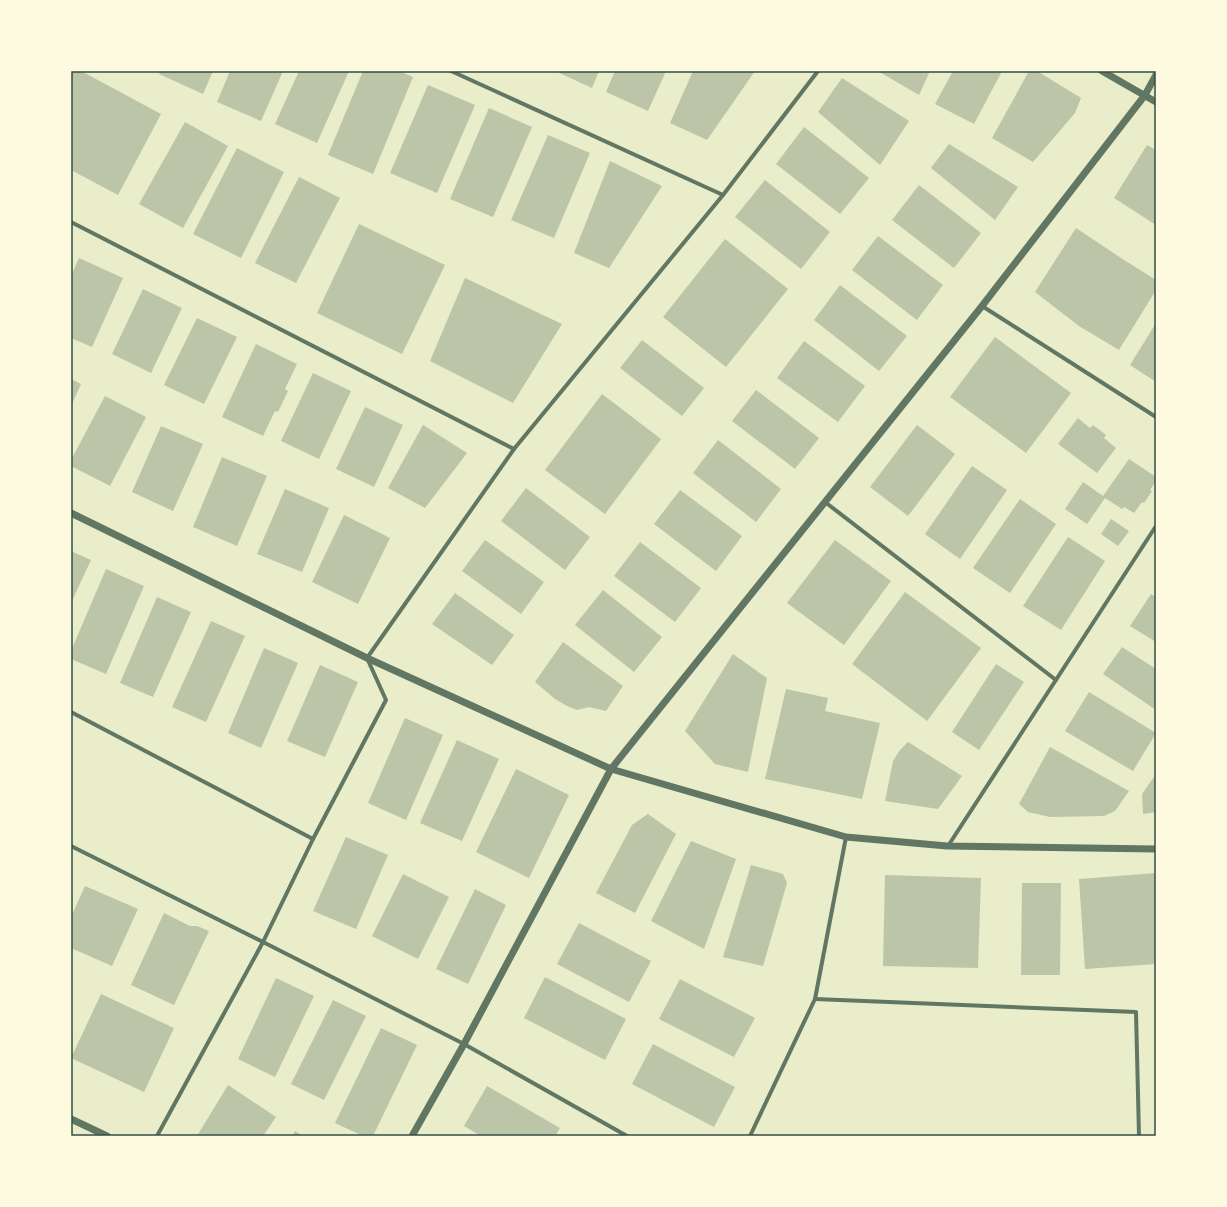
<svg xmlns="http://www.w3.org/2000/svg" width="1227" height="1207" font-family="'PT Sans',sans-serif">
	<rect width="100%" height="100%" fill="#e9edc9"/>
	<!-- building -->
	<g fill="#bcc5a7">
		<polygon points="71,71 81,71 161,114 118,195 71,170"/>
		<polygon points="161,71 213,71 203,94 159,74"/>
		<polygon points="230,71 283,71 261,121 217,102"/>
		<polygon points="299,71 349,71 317,143 275,124"/>
		<polygon points="363,71 399,71 413,77 373,174 328,155"/>
		<polygon points="555,71 599,71 592,88"/>
		<polygon points="615,71 666,71 648,111 606,92"/>
		<polygon points="693,71 755,71 707,140 670,123"/>
		<polygon points="878,71 930,71 919,95"/>
		<polygon points="953,71 1002,71 974,124 935,104"/>
		<polygon points="1029,71 1037,71 1081,98 1075,113 1033,162 992,138"/>
		<polygon points="842,78 909,121 880,165 818,112"/>
		<polygon points="428,85 475,105 437,193 390,173"/>
		<polygon points="489,108 532,127 493,217 450,199"/>
		<polygon points="185,122 228,146 183,228 139,204"/>
		<polygon points="804,127 869,178 840,214 776,164"/>
		<polygon points="548,135 590,153 554,238 511,220"/>
		<polygon points="949,144 1018,187 995,220 931,168"/>
		<polygon points="1147,145 1156,150 1156,225 1114,198"/>
		<polygon points="237,148 284,172 241,258 193,234"/>
		<polygon points="610,161 662,186 609,268 574,253"/>
		<polygon points="299,177 340,198 296,283 255,263"/>
		<polygon points="765,180 830,232 801,269 735,217"/>
		<polygon points="919,185 981,233 954,268 892,220"/>
		<polygon points="359,224 445,265 402,354 317,313"/>
		<polygon points="1076,228 1121,258 1156,280 1156,290 1119,350 1079,326 1035,292"/>
		<polygon points="878,236 943,285 917,320 852,270"/>
		<polygon points="725,239 788,289 726,367 663,317"/>
		<polygon points="79,258 123,278 92,347 71,338 71,276"/>
		<polygon points="465,278 562,324 513,403 430,361"/>
		<polygon points="840,285 907,336 879,371 814,320"/>
		<polygon points="143,289 182,308 151,373 112,354"/>
		<polygon points="197,318 237,337 204,404 164,385"/>
		<polygon points="1156,323 1156,382 1130,365"/>
		<polygon points="995,337 1071,393 1026,453 950,397"/>
		<polygon points="642,340 704,388 682,416 620,368"/>
		<polygon points="804,341 865,386 838,422 777,378"/>
		<polygon points="256,344 297,364 285,389 288,391 278,412 275,411 263,436 222,417"/>
		<polygon points="313,373 351,391 319,459 281,441"/>
		<polygon points="71,379 81,384 71,406"/>
		<polygon points="756,390 819,438 795,469 732,421"/>
		<polygon points="602,394 661,439 605,514 545,470"/>
		<polygon points="105,396 146,417 110,486 71,466 71,460"/>
		<polygon points="365,407 403,425 374,487 336,469"/>
		<polygon points="1078,418 1090,428 1093,425 1106,435 1104,438 1116,448 1097,473 1058,444"/>
		<polygon points="423,425 467,453 425,508 388,488"/>
		<polygon points="917,425 955,454 908,516 870,487"/>
		<polygon points="161,426 203,444 173,511 132,492"/>
		<polygon points="718,440 781,489 756,522 693,473"/>
		<polygon points="222,457 267,476 237,546 193,527"/>
		<polygon points="1129,459 1156,477 1156,481 1150,490 1152,491 1144,503 1142,502 1134,513 1124,507 1122,509 1105,498 1087,524 1065,509 1083,482 1103,496"/>
		<polygon points="972,466 1007,490 960,559 925,534"/>
		<polygon points="526,488 590,537 565,570 501,521"/>
		<polygon points="285,489 329,508 302,572 257,554"/>
		<polygon points="680,490 742,536 716,571 654,524"/>
		<polygon points="1020,499 1056,524 1010,593 973,568"/>
		<polygon points="344,515 390,538 358,604 312,582"/>
		<polygon points="1111,519 1129,531 1118,546 1101,534"/>
		<polygon points="1068,537 1105,561 1061,630 1023,606"/>
		<polygon points="485,540 544,582 521,614 462,571"/>
		<polygon points="835,540 891,581 844,645 787,603"/>
		<polygon points="640,542 701,588 675,622 614,576"/>
		<polygon points="71,551 91,560 71,603"/>
		<polygon points="106,569 144,586 106,674 71,659 71,651"/>
		<polygon points="603,590 662,637 634,672 575,625"/>
		<polygon points="905,592 981,648 927,721 852,664"/>
		<polygon points="455,593 514,635 492,665 432,624"/>
		<polygon points="1151,594 1156,597 1156,642 1130,626"/>
		<polygon points="157,597 191,612 153,697 120,683"/>
		<polygon points="211,621 245,636 206,722 172,707"/>
		<polygon points="563,642 623,686 606,711 589,707 577,710 567,706 555,699 535,682"/>
		<polygon points="1122,647 1156,669 1156,710 1103,674"/>
		<polygon points="264,648 298,663 261,748 228,733"/>
		<polygon points="733,654 767,678 748,772 715,764 685,731"/>
		<polygon points="996,664 1024,682 979,750 952,732"/>
		<polygon points="320,665 358,682 325,757 287,741"/>
		<polygon points="786,689 828,698 825,711 880,723 862,799 765,779"/>
		<polygon points="1089,692 1156,733 1133,771 1065,731"/>
		<polygon points="405,718 443,735 406,820 368,803"/>
		<polygon points="457,740 499,759 462,841 420,823"/>
		<polygon points="908,742 962,776 938,809 885,801 893,761 900,750"/>
		<polygon points="1050,747 1129,791 1115,811 1104,816 1050,817 1028,812 1019,804"/>
		<polygon points="516,769 569,795 529,878 476,852"/>
		<polygon points="1156,774 1156,812 1143,814 1142,794"/>
		<polygon points="648,814 676,834 635,913 596,893 632,825"/>
		<polygon points="346,837 388,855 356,929 313,911"/>
		<polygon points="691,841 736,859 704,949 651,921"/>
		<polygon points="751,865 783,874 787,883 763,966 723,957"/>
		<polygon points="1156,873 1156,964 1085,969 1079,879"/>
		<polygon points="403,874 449,897 418,959 372,936"/>
		<polygon points="885,875 981,878 978,968 883,966"/>
		<polygon points="1022,883 1061,883 1060,975 1021,975"/>
		<polygon points="85,886 138,909 112,966 71,948 71,917"/>
		<polygon points="475,889 506,905 468,984 436,969"/>
		<polygon points="164,913 190,926 197,926 209,931 174,1005 131,985"/>
		<polygon points="579,923 651,961 629,1002 557,964"/>
		<polygon points="545,977 626,1019 605,1060 524,1018"/>
		<polygon points="276,978 314,996 275,1077 238,1059"/>
		<polygon points="680,979 755,1018 734,1057 659,1019"/>
		<polygon points="101,994 174,1028 144,1092 71,1058"/>
		<polygon points="333,1000 366,1016 324,1100 291,1084"/>
		<polygon points="381,1028 417,1045 373,1136 363,1136 335,1123"/>
		<polygon points="653,1044 735,1087 714,1127 632,1084"/>
		<polygon points="228,1085 276,1117 263,1136 197,1136"/>
		<polygon points="487,1086 560,1128 555,1136 481,1136 464,1126"/>
		<polygon points="295,1131 303,1136 292,1136"/>
	</g>
	<g fill="none" stroke-linecap="round" stroke-linejoin="round">
		<!-- minor -->
		<g stroke="#617663" stroke-width="4">
			<polyline points="451,71 723,195"/>
			<polyline points="71,222 514,449"/>
			<polyline points="982,306 1156,417"/>
			<polyline points="825,502 1056,680"/>
			<polyline points="71,712 313,839"/>
			<polyline points="71,846 263,942 464,1044 627,1136"/>
			<polyline points="948,846 1156,526"/>
			<polyline points="815,999 1136,1012 1139,1136"/>
			<polyline points="157,1136 263,942 313,839 386,700 367,658 514,449 723,195 818,71"/>
			<polyline points="750,1136 815,999 846,837"/>
		</g>
		<!-- tertiary -->
		<g stroke="#617663" stroke-width="7">
			<polyline points="1102,71 1156,102"/>
			<polyline points="71,513 367,658 611,769 846,837 947,846 1156,849"/>
			<polyline points="71,1119 107,1136"/>
			<polyline points="412,1136 464,1044 611,769 982,306 1145,95 1156,75"/>
		</g>
	</g>
	<!-- border -->
	<rect width="1227" height="1207" fill="none" stroke="#fefae0" stroke-width="144"/>
	<rect x="72" y="72" width="1083" height="1063" fill="none" stroke="#344e41" stroke-width="1.5"/>
</svg>
